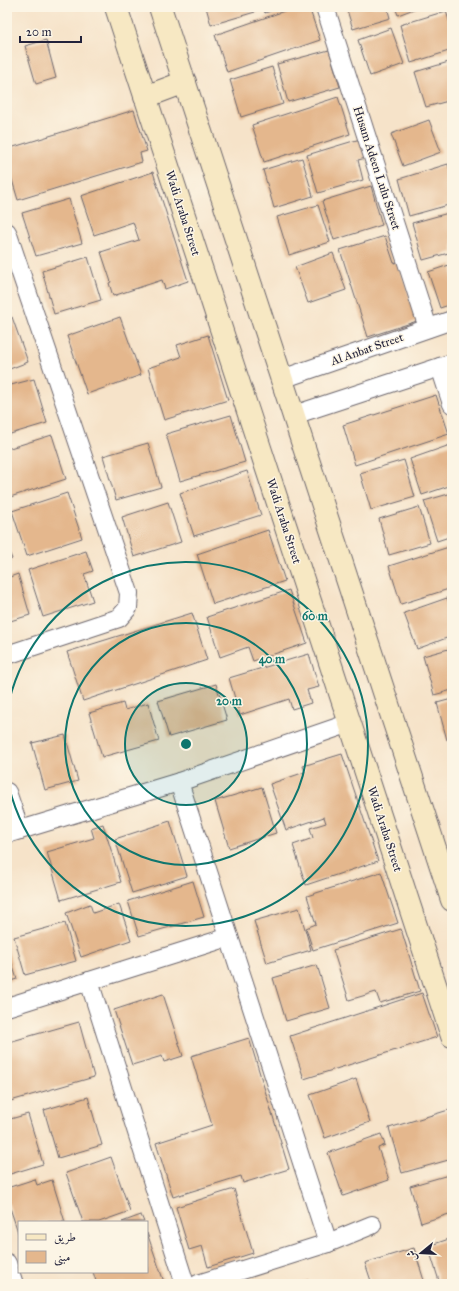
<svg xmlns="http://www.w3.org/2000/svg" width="459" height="1291" font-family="'IM FELL Great Primer',Amiri,serif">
	<rect width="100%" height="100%" fill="#fcf5e5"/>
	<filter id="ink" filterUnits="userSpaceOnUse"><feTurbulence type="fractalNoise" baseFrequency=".025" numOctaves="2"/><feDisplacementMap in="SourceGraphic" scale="8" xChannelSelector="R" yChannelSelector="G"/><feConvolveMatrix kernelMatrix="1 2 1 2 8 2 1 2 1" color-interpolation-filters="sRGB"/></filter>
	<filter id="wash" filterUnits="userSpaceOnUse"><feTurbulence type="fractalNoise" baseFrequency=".012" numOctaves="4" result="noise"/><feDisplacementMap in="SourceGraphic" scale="16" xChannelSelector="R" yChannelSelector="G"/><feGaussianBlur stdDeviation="0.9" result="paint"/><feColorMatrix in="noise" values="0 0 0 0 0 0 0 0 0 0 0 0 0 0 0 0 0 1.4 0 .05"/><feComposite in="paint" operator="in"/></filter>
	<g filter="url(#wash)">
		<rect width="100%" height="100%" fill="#f6e3c9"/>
		<g id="blocks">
			<!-- building -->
			<g fill="#e4b78d">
				<polygon points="206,7 253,7 255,12 211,25"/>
				<polygon points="263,7 282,7 265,13"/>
				<polygon points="296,7 309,7 320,40 227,72 215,35"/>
				<polygon points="346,7 387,7 390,18 353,29"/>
				<polygon points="395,7 419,7 398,15"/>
				<polygon points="446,11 452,30 452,50 411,63 400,25"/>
				<polygon points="391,28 404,64 370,76 358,40"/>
				<polygon points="46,40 56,78 36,84 25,46"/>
				<polygon points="329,50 340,87 288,102 277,64"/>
				<polygon points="452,61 452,100 426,107 415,72"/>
				<polygon points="272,67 283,104 241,117 230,80"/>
				<polygon points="338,97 350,134 264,162 252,125"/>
				<polygon points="134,110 147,151 140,153 142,162 18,200 7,163 7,149"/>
				<polygon points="429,120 441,152 403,166 391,134"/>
				<polygon points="360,139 366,158 358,160 363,180 318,193 307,155"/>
				<polygon points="302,158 313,196 274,208 263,170"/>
				<polygon points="448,164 452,177 452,204 409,216 399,179"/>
				<polygon points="153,172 188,281 165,289 162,280 113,296 109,283 111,282 101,252 139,240 133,222 94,235 81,196"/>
				<polygon points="371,186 382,225 334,240 322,201"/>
				<polygon points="69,199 82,243 36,256 22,213"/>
				<polygon points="318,205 330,242 289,255 277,217"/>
				<polygon points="452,212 452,252 423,260 412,223"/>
				<polygon points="385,236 394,263 398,262 417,321 368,337 340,250"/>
				<polygon points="333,253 346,290 308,303 295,267"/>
				<polygon points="88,257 101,300 54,314 42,271"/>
				<polygon points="452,264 452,304 440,308 428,272"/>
				<polygon points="12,317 28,362 7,370 7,318"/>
				<polygon points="120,317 141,375 87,394 67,336"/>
				<polygon points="208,335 228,400 164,420 148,368 181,357 177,345"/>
				<polygon points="34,379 47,423 7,435 7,386"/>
				<polygon points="436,395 449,434 355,465 343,425"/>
				<polygon points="231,415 245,462 180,481 166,434"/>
				<polygon points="52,435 66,479 7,498 7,449"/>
				<polygon points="148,443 161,487 116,500 103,456"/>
				<polygon points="450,445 452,450 452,485 422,495 410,459"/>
				<polygon points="404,460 415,497 371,510 360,473"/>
				<polygon points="247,471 261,515 194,536 180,493"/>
				<polygon points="67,493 82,538 27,556 12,511"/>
				<polygon points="452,493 452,536 437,541 424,501"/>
				<polygon points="168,502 181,542 134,557 122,517"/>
				<polygon points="419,507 430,543 389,555 379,519"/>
				<polygon points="268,530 285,581 213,604 197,554"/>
				<polygon points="452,546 452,588 401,604 389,566"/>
				<polygon points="7,547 12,559 7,561"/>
				<polygon points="86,551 93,571 84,574 93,601 43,617 28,570"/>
				<polygon points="18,574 30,615 7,622 7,578"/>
				<polygon points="289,590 307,643 253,661 248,647 220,657 207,617"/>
				<polygon points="447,598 452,611 452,636 417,649 404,613"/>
				<polygon points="192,613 207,660 83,701 67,652"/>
				<polygon points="452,648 452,690 434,695 423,656"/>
				<polygon points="309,654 319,687 307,690 311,703 292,709 289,699 240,715 229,678"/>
				<polygon points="216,684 227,720 169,737 158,701"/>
				<polygon points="452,699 452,739 447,740 437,703"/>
				<polygon points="123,703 125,710 148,703 159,741 102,757 89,713"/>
				<polygon points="65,735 78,781 45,790 32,743"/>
				<polygon points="342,754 378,861 306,885 293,845 313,838 310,828 326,823 324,817 286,830 270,784 305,772 303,766"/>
				<polygon points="262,787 276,833 229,848 215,801"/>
				<polygon points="170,821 187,876 132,893 115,839"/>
				<polygon points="103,824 121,882 61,900 47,852 94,838 91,828"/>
				<polygon points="381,872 398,923 313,950 306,928 316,924 307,896"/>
				<polygon points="193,881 204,917 139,936 128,901"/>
				<polygon points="90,904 93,913 119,904 131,940 81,957 66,913"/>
				<polygon points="299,908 311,950 267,963 254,921"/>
				<polygon points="65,923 76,961 25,975 14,937"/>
				<polygon points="401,929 420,991 380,1003 376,992 349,1000 333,950"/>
				<polygon points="7,949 17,979 7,982"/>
				<polygon points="317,965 330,1008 286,1021 273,978"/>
				<polygon points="422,993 437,1037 304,1079 290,1036"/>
				<polygon points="163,994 183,1056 164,1062 162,1056 132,1065 114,1010"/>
				<polygon points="79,1022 94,1077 7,1102 7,1045 10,1044 9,1042"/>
				<polygon points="249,1038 289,1169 243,1183 241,1176 173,1197 156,1143 212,1125 191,1056"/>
				<polygon points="356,1079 370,1122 325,1138 310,1095"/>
				<polygon points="88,1097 102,1145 58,1158 44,1110"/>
				<polygon points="452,1109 452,1159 402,1173 389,1128"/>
				<polygon points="28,1114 43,1164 7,1175 7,1120"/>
				<polygon points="381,1134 385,1145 378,1148 389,1180 343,1196 328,1153"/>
				<polygon points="111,1157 130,1211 99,1222 83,1222 66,1173"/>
				<polygon points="452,1174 452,1213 421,1223 410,1186"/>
				<polygon points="35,1179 37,1185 52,1180 65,1222 19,1222 19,1235 7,1199 7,1188"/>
				<polygon points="234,1189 253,1253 208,1267 202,1246 189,1250 176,1207"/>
				<polygon points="141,1215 144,1222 122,1222"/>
				<polygon points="147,1233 164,1282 157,1284 97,1284 93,1272 147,1272"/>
				<polygon points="452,1238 452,1284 440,1284 428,1246"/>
				<polygon points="414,1248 425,1284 372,1284 365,1263"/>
				<polygon points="308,1280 309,1284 296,1284"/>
			</g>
		</g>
	</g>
	<g filter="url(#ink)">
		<use href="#blocks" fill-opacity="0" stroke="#6c666d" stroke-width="1"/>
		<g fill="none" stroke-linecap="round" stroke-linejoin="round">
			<defs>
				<g id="minor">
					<polyline points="325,7 428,328"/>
					<polyline points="7,232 129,593 128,608 119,618 7,655"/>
					<polyline points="440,367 452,404"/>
					<polyline points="282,379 452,320"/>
					<polyline points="294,415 452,363"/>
					<polyline points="179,782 328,1243"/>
					<polyline points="7,792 20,830"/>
					<polyline points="7,834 179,782 350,723"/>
					<polyline points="89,981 185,1284"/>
					<polyline points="7,1007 229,937"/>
					<polyline points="7,1263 14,1284"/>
					<polyline points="198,1284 328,1243 372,1225"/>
				</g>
				<g id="secondary">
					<polyline points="116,7 452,1036"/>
					<polyline points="160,7 452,900"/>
					<polyline points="145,97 185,82"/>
				</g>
			</defs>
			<!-- minor casing -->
			<use href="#minor" stroke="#6c666d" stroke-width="20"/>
			<!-- secondary casing -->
			<use href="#secondary" stroke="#6c666d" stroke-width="24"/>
			<!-- minor -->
			<use href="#minor" stroke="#fff" stroke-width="18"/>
			<!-- secondary -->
			<use href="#secondary" stroke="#f7e8c3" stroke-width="22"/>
		</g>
	</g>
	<!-- distance rings -->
	<circle cx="186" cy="744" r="61" fill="#0f766e" fill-opacity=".12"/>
	<g fill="none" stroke="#0f766e" stroke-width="2">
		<circle cx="186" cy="744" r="61"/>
		<circle cx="186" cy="744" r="121"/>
		<path d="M7 711A182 182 0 1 1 7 777"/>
	</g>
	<g text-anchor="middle" stroke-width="3" stroke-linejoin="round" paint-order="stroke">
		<!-- street labels -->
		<g font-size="12" fill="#22223b" stroke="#fcf5e5">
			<text transform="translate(377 168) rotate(72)" y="4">Husam Adeen Lulu Street</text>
			<text transform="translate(183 213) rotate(72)" y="4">Wadi Araba Street</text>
			<text transform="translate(367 349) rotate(-19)" y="4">Al Anbat Street</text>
			<text transform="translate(284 521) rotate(72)" y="4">Wadi Araba Street</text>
			<text transform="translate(385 829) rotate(72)" y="4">Wadi Araba Street</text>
		</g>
	</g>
	<circle cx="186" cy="744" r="6" fill="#0f766e" stroke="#fcf5e5" stroke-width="2"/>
	<g font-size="12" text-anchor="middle" font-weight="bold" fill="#0f766e" stroke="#fcf5e5" stroke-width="3" stroke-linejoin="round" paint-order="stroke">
		<text x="315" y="620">60 m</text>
		<text x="272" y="663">40 m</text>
		<text x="229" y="705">20 m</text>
	</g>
	<!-- margin -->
	<rect width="459" height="1291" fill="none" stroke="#fcf5e5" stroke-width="24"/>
	<!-- legend -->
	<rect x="18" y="1221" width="130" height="52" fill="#fcf5e5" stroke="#a5a1a1"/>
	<rect x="26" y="1234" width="20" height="6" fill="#f7e8c3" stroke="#a5a1a1"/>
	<text x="54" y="1241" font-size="12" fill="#22223b">طريق</text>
	<rect x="26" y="1251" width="20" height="12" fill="#e4b78d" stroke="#a5a1a1"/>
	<text x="54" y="1261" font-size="12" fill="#22223b">مبنى</text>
	<!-- north arrow -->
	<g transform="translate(421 1253) rotate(252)" stroke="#fcf5e5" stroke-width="3" paint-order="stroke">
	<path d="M0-3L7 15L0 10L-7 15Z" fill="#22223b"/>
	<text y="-6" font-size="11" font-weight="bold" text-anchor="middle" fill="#22223b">ش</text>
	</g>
	<!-- scale -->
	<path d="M20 36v6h61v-6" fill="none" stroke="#22223b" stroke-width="2"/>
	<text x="26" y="36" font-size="12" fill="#22223b" stroke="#fcf5e5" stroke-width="3" paint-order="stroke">20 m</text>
</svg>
